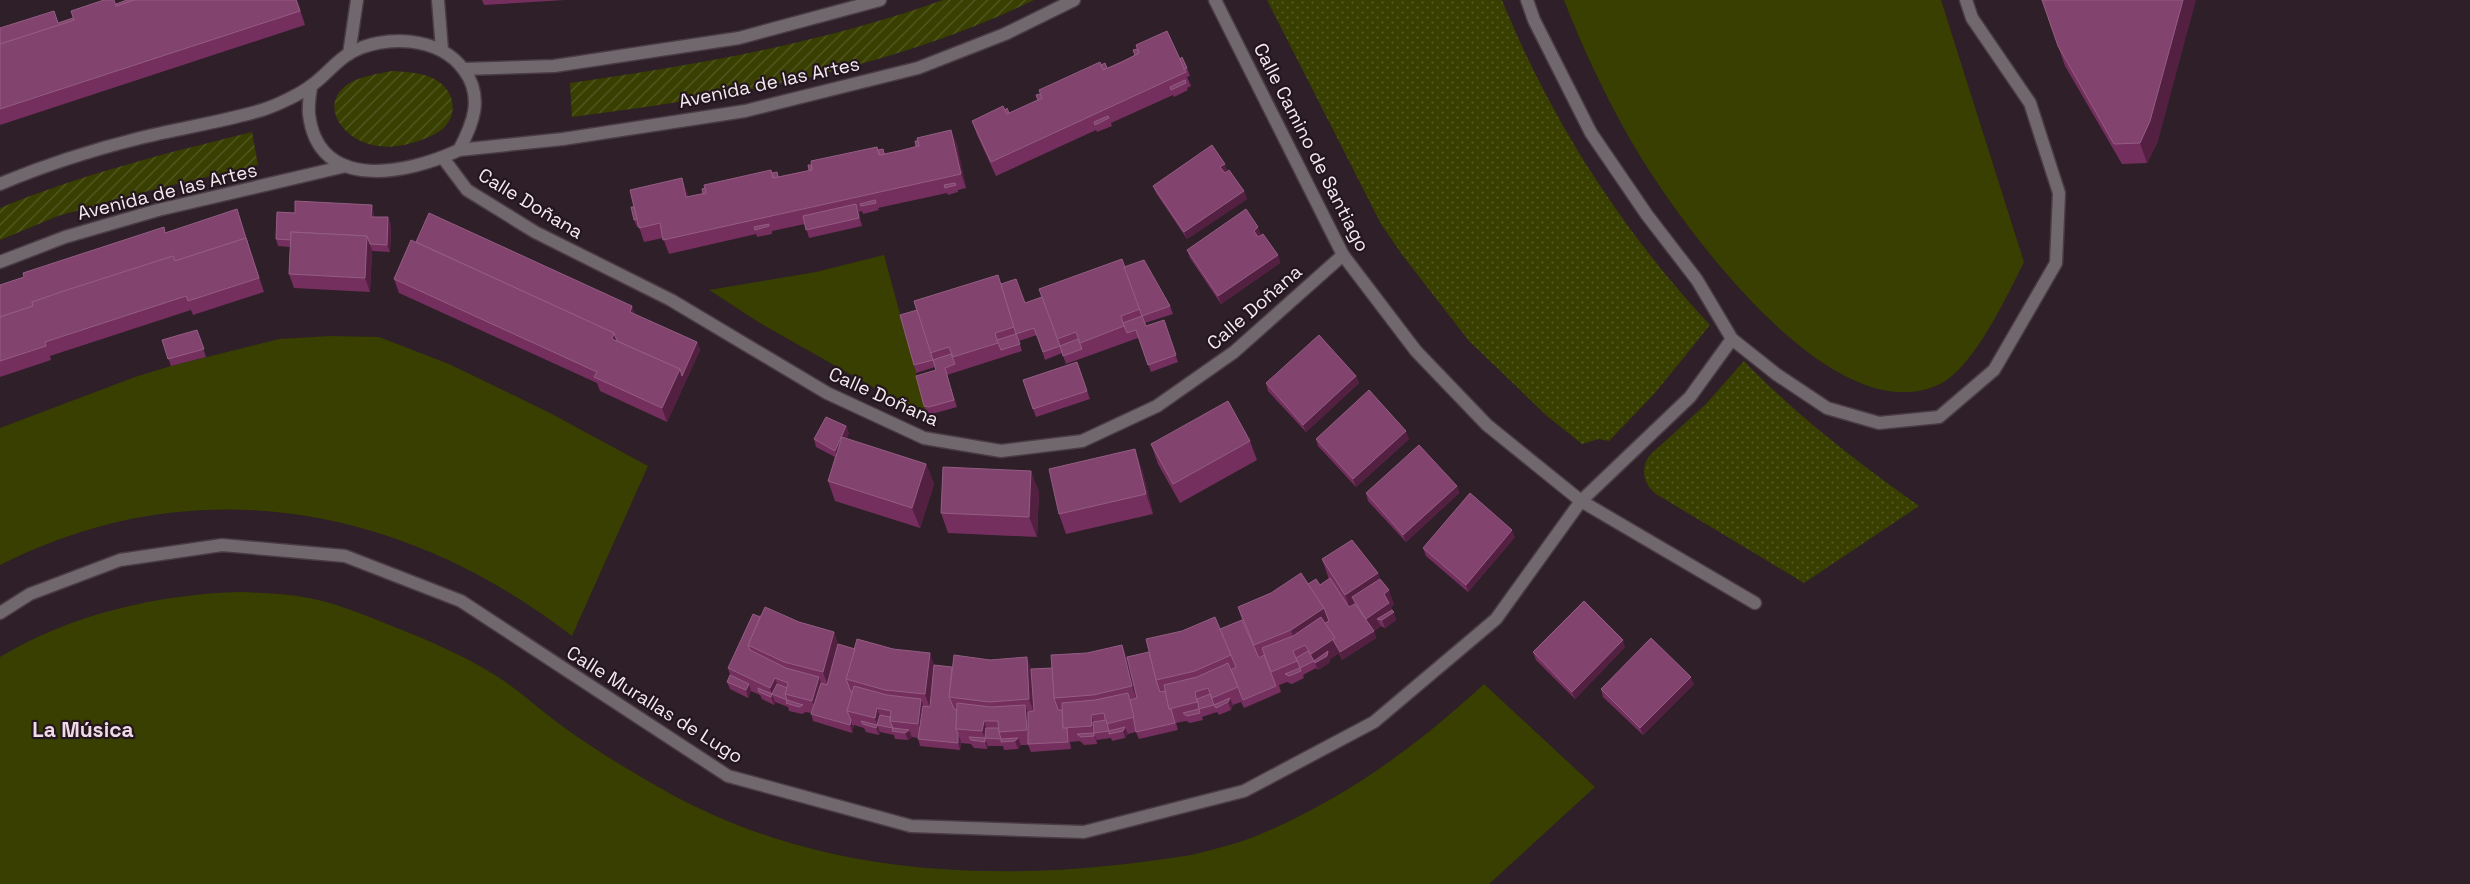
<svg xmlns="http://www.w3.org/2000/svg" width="2470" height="884" font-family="'Space Grotesk',sans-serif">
	<defs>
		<pattern id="park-dots" width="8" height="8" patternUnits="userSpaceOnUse" patternTransform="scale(1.25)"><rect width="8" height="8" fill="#383f00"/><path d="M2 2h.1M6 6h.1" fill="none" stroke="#555b26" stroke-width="1.8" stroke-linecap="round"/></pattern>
		<pattern id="garden-furrows" width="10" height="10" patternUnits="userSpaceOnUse" patternTransform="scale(1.25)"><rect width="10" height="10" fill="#383f00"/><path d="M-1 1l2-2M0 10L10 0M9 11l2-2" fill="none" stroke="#555b26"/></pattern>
	</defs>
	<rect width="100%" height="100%" fill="#2e1f28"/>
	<!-- grass -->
	<g fill="#383f00">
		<path d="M1564,0H1941L2024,262C2007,296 1975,365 1942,383C1836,438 1687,232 1640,156C1610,106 1585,54 1564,0Z"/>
		<polygon points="884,255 927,413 887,395 760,323 709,290 816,272"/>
		<path d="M330,336L379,337L449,364L550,413L648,466L572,636C403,505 195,466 0,565V428L135,377L171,366L279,339Z"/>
		<path d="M241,592C264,593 287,594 309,598C336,603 362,614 387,624C425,639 464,655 498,677C519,690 538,708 558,723C591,747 626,769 662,789C823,881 1013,884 1191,855C1211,850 1232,845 1251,838C1339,803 1415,748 1484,684L1595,787L1489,884H0V657C71,614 159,594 241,592Z"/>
	</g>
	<!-- park -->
	<g fill="url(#park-dots)">
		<path d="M1267,0H1502C1550,119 1622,231 1710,325L1655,393L1609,441L1599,439L1582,444L1547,416L1469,341L1403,256L1381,224Z"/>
		<path d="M1744,361C1797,416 1857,462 1919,506L1804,583L1656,494C1643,484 1640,468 1650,455L1706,404Z"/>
	</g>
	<!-- garden -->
	<g fill="url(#garden-furrows)">
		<path d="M943,0H1034C890,70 730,97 572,117L570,83C697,65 822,43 943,0Z"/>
		<path d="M392,71C407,72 422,72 436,80C458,93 459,122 435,134C417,143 391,151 369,144C343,137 318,105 348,84C361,76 377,74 392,71Z"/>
		<path d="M252,132L258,165L152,190L58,216L0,240V208C82,174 167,153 252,132Z"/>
	</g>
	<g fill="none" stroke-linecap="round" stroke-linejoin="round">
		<defs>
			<g id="minor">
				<polyline points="438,0 442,50"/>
				<polyline points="1215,0 1343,255 1416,351 1487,425 1581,501 1755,603"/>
				<polyline points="1527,0 1534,20 1591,133 1647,215 1697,280 1732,339 1776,374 1827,408 1879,423 1939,417 1994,370 2056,263 2059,193 2030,103 1972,18 1966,0"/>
				<polyline points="349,54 357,0"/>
				<polyline points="464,69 554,66 739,38 880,0"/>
				<polyline points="459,150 563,139 745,111 918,68 1005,34 1074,0"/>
				<polyline points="443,158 467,190 535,232 671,300 827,393 924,438 1001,451 1082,441 1157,406 1234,352 1343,255"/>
				<path d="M0,184C45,165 92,150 140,138C180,128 222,122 262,110C275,106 301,94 312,85C325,76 336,61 350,53C384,34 439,36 464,70C484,97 473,124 459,150C408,174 318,193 309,114C308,105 310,95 311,87"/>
				<polyline points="0,262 65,237 158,210 346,166"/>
				<polyline points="0,613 30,594 120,560 222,545 345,556 461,601 728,776 911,826 1084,832 1244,791 1374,722 1496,619 1581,501 1690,397 1732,339"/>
			</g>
		</defs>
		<!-- minor casing -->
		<use href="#minor" stroke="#4a3b44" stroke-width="15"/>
		<!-- minor -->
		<use href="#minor" stroke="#70686d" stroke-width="12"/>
	</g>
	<!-- wall -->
	<g fill="#752f5f">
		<polygon points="127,0 297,0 305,25 0,125 0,28 58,23"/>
		<polygon points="482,0 565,0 484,5"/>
		<polygon points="2042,0 2158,141 2147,163 2122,164 2065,66"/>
		<polygon points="1133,50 1180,59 1187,68 1190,76 1187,77 1191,86 1187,88 1188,90 1174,97 1173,95 1111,123 1112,126 1097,132 1096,130 996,176 977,135 972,121 1005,110 1009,113 1038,100 1101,65 1107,68 1135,55"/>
		<polygon points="951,130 957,145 966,188 958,190 958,192 948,195 947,193 878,208 879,210 863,214 862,211 859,212 862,226 809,238 805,224 772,231 772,234 757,237 756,234 669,254 663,238 644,242 639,227 637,227 634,220 687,192 688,197 703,194 772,173 778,177 809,170 877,147 878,150 883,149 885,154 916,146"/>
		<polygon points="1225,164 1227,171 1224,173 1244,191 1247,199 1187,239 1156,193 1153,186"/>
		<polygon points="295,213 374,213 374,217 391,224 390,252 372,251 370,292 294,288 289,274 290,247 278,246 276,239"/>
		<polygon points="239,216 264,292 193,315 191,310 50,356 51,360 0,377 0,285 166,232"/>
		<polygon points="1261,235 1258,237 1278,255 1280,263 1221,304 1190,258 1187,250"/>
		<polygon points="416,242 632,306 634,314 697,342 700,350 667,422 600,391 597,383 399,293 394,279"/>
		<polygon points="1124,267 1170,306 1173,314 1145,323 1146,326 1164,320 1178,362 1151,372 1138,338 1066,364 1062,353 1045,360 1037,335 1019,341 1022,351 947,375 957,407 932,414 927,413 924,406 936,370 935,367 916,373 914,365 1001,284 1025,303"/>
		<polygon points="197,330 206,357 171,366 162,340"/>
		<polygon points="1077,362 1090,399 1036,417 1023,380"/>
		<polygon points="1356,376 1359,383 1306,432 1268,391 1266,383"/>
		<polygon points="846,426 849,433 846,439 926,464 934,484 920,528 835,501 828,481 835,457 816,447 814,439"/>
		<polygon points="1316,439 1409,439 1356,487 1318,446"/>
		<polygon points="1250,441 1257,460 1180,503 1158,464 1151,444"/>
		<polygon points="1142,469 1153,514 1066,534 1059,514"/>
		<polygon points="1457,486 1459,493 1406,542 1368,501 1366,493"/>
		<polygon points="1039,491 1037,537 948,533 941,513"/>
		<polygon points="1515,537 1468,592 1426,556 1423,548"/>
		<polygon points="1322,559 1378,573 1380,579 1394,604 1391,607 1396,620 1385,628 1381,626 1374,631 1376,638 1342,660 1339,653 1330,659 1329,663 1318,670 1316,668 1303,675 1304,678 1292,684 1287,682 1279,685 1281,692 1244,708 1241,702 1233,705 1231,710 1219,715 1217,712 1202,717 1203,720 1190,723 1186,721 1176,723 1178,730 1139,739 1136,732 1128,734 1125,738 1112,741 1111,738 1097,740 1097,744 1084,745 1080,741 1070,742 1071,749 1031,752 1028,745 1021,745 1018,749 1004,750 1003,746 988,746 987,749 974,748 971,744 961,743 961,741 960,750 920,746 918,738 912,737 908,740 895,739 894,735 880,732 879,735 866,732 864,728 854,725 852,733 813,721 811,713 806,712 802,714 789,711 788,707 775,702 774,705 762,699 760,695 751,691 748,698 730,689 727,682 730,675 728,668 758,616 761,615 799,622 834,632 838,644 855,649 934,665 952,667 1031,669 1052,668 1127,657 1149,652 1220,629 1242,620 1238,607 1308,584 1320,585 1329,579"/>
		<polygon points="1625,647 1575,699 1536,660 1533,652"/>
		<polygon points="1694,684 1643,735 1603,697 1601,689"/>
	</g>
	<!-- shaded-wall -->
	<g fill="#532042">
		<polygon points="2183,0 2196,0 2158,141 2147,163 2140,143"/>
		<polygon points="951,130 957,145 966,188 961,174"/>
		<polygon points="1225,164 1227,171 1223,174 1220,167"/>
		<polygon points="682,178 687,192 692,211 686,197"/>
		<polygon points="1244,191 1247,199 1187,239 1184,232"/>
		<polygon points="856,204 859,212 862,226 859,218"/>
		<polygon points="372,205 374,213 373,224 371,217"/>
		<polygon points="388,217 391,224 390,252 387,245"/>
		<polygon points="1258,227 1261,235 1257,238 1254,231"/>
		<polygon points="367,236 372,250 370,292 365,278"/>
		<polygon points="1278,255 1280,263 1221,304 1218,296"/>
		<polygon points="632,306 635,313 632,319 630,312"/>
		<polygon points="614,333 620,347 612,339"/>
		<polygon points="697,342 700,350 667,422 662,408 680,369"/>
		<polygon points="1356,376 1359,383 1306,432 1303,425"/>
		<polygon points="846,426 849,433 837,458 835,451"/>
		<polygon points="1406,431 1409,439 1356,487 1353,479"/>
		<polygon points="1135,449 1142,469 1153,514 1146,494"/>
		<polygon points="926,464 934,484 920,528 912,508"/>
		<polygon points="1031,471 1039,491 1037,537 1029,517"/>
		<polygon points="1457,486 1459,493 1406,542 1403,535"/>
		<polygon points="1512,530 1515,537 1468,592 1466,585"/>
		<polygon points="1378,573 1385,593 1389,590 1394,604 1391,607 1393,613 1394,612 1396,620 1385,628 1382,620 1377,619 1381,626 1374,631 1376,638 1342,660 1340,653 1330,659 1329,663 1318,670 1311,654 1335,638 1371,632 1366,619 1352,597 1357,611 1352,615 1345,595"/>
		<polygon points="1324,608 1331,628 1297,649 1291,630"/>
		<polygon points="834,632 841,652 830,692 823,672"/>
		<polygon points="1623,640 1625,647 1575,699 1572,692"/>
		<polygon points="1122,645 1130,665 1139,706 1132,686"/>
		<polygon points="930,653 937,672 932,714 925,694"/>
		<polygon points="1027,657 1034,677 1036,719 1029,699"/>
		<polygon points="819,677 824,691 817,715 812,701"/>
		<polygon points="1691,677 1694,684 1643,735 1640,728"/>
		<polygon points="775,678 780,692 772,694 775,702 774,705 771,697 772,694 770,688"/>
		<polygon points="749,684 751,691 748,698 746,690"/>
		<polygon points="1230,698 1233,705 1231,710 1228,702"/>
		<polygon points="921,699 926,714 923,738 918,724"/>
		<polygon points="1025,705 1031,719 1032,744 1027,730"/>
		<polygon points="877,708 882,722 877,725 875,718"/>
		<polygon points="1091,715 1096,729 1094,733 1097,740 1097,744 1092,726"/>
		<polygon points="851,720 852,725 854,725 852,733 850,725"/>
		<polygon points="984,721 989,736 985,738 982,731"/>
		<polygon points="877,725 880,732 879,735 876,728"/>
		<polygon points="1125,727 1128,734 1125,738 1123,731"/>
		<polygon points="909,730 912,737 908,740 905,733"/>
		<polygon points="958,734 961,741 960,750 958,743"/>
		<polygon points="985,738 988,746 987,749 985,742"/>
		<polygon points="1018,738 1021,745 1018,749 1015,741"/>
	</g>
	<!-- building -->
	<g fill="#82436f" stroke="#945d83">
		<polygon points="104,0 114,0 116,6 134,0 296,0 300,11 0,109 0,44 74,20 71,11"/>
		<polygon points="127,0 134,0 116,6 116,4"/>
		<polygon points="2042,0 2183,0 2150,121 2140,143 2114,144 2058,46"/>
		<polygon points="54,11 58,23 73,18 74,20 0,44 0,28"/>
		<polygon points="1167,31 1186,72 991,162 972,121 1003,106 1007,114 1042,98 1039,90 1100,62 1103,70 1122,62 1139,53 1136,45"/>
		<polygon points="1137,49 1139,53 1135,55 1133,50"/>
		<polygon points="1182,57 1187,68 1184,69 1180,59"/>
		<polygon points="1105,63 1107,68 1103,70 1101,65"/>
		<polygon points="1185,80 1186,83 1171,90 1170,87"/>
		<polygon points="1040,94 1042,98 1038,100 1036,95"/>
		<polygon points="1007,108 1009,113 1007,114 1005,110"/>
		<polygon points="1108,116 1109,118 1095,125 1094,122"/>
		<polygon points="951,130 961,174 663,240 660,223 639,228 630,190 682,178 686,197 706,193 704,185 771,170 773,178 812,170 811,161 877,147 879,155 899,151 919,146 917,138"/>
		<polygon points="915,141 918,141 919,146 916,146"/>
		<polygon points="1212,145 1225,164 1220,167 1225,173 1229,170 1244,191 1184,232 1153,186"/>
		<polygon points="883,149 884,154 880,155 878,150"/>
		<polygon points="808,165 811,165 812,170 809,170"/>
		<polygon points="777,172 778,177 774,178 772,173"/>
		<polygon points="955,183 956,185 945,188 944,185"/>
		<polygon points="705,188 706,193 703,194 702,189"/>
		<polygon points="875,200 876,203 861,206 860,204"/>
		<polygon points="295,201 372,205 371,217 388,217 387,245 370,244 367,236 291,232 291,240 276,239 277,212 295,213"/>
		<polygon points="856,204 859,218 806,230 803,216"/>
		<polygon points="631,207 634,207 637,219 634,220"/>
		<polygon points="237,209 248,245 246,238 175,261 173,256 32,302 33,306 0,317 0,285 24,277 23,273 164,227 165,233"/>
		<polygon points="1246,209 1258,227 1254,231 1258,237 1263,234 1278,255 1218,296 1187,250"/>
		<polygon points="429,213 632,306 630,312 697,342 682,376 680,369 617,341 614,333 416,242"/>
		<polygon points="769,224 769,226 755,230 754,227"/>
		<polygon points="291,232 367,236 365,278 289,274"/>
		<polygon points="246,238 259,278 188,301 186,296 45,342 46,346 0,361 0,317 33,306 32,302 67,290 173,256 175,261"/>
		<polygon points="411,240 614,333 612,339 680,369 662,408 594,377 597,372 394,279"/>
		<polygon points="1122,259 1140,309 1121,316 1124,326 1080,343 1076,332 1057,339 1039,289"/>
		<polygon points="1144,260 1170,306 1142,316 1124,267"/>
		<polygon points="998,275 1014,327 995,333 998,343 953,357 949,347 930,353 914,301"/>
		<polygon points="1016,279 1025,303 1042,297 1060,346 1043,352 1034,328 1016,334 1001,284"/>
		<polygon points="917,310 933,360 914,365 900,315"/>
		<polygon points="1142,316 1146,326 1164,320 1176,355 1148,365 1136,330 1127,333 1123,323"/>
		<polygon points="197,330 204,349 168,359 162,340"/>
		<polygon points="1016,334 1020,344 1001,350 997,340"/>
		<polygon points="1319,335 1356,376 1303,425 1266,383"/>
		<polygon points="1078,339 1082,349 1063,356 1060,346"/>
		<polygon points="951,354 955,364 945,368 954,400 929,407 924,406 916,376 936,370 933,360"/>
		<polygon points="1077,362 1087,391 1033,409 1023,380"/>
		<polygon points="1369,390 1406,431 1353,479 1316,439"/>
		<polygon points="1228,401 1250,441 1173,484 1151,444"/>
		<polygon points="826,417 846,426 835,451 814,439"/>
		<polygon points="842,437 926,464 912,508 828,481"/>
		<polygon points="1419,445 1457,486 1403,535 1366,493"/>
		<polygon points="1135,449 1146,494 1059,514 1049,469"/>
		<polygon points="943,467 1031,471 1029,517 941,513"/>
		<polygon points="1470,493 1512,530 1466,585 1423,548"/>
		<polygon points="1352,540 1378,573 1345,595 1322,559"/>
		<polygon points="1301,573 1324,608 1291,630 1254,645 1238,607 1271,593"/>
		<polygon points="1330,578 1349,607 1355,604 1374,631 1340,652 1333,640 1335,638 1325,623 1329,621 1324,608 1308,584 1316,579 1320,585"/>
		<polygon points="1380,579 1389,590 1384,594 1389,603 1366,619 1352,597"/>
		<polygon points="1584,601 1623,640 1572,692 1533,652"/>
		<polygon points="765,607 799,622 834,632 823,672 784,662 748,645"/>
		<polygon points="1392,610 1394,612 1382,620 1377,619"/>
		<polygon points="753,614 760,617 748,645 750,650 786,668 819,677 812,701 785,694 788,683 775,678 770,688 728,668"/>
		<polygon points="1215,617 1231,655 1195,671 1156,680 1146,639 1182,631"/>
		<polygon points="1321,617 1335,638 1311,654 1305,645 1293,651 1297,661 1271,672 1262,648 1293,636"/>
		<polygon points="1242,620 1259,658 1264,655 1276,686 1243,700 1231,670 1236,667 1220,629"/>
		<polygon points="1651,638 1691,677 1640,728 1601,689"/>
		<polygon points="857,639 893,649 930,653 925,694 885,690 846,679"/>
		<polygon points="838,644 855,649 846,679 851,692 853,692 847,711 851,720 850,725 811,714 821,683 827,685"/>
		<polygon points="1122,645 1132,686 1093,695 1054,698 1051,655 1087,653"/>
		<polygon points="1308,651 1314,661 1328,651 1327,656 1315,663 1314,661 1300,668 1296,658"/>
		<polygon points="1149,652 1156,680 1160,692 1165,691 1169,709 1171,709 1175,723 1136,732 1130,700 1137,698 1127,657"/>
		<polygon points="954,655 990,660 1027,657 1029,699 989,702 949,697"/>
		<polygon points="1228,663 1238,687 1212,698 1208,688 1201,690 1195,692 1197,702 1169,709 1164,685 1197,677"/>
		<polygon points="934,665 952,667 949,697 954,709 957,710 956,729 958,734 958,743 918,739 923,706 930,707"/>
		<polygon points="1052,668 1054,698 1058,710 1062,710 1063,728 1067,728 1068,742 1028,744 1028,712 1034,711 1031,669"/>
		<polygon points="1300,668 1301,671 1289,676 1285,674"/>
		<polygon points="730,675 749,684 746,690 727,682"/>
		<polygon points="777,684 787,688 785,694 787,700 803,705 799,707 786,703 787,700 772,694"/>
		<polygon points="854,686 887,695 921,699 918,724 890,721 891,711 877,708 875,718 847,711"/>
		<polygon points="758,688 772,694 771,697 759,692"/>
		<polygon points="1128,693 1134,717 1106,724 1104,713 1091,715 1092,726 1063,728 1062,703 1095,700"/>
		<polygon points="1210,694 1214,705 1199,709 1200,713 1187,716 1183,713 1199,709 1197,699"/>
		<polygon points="1230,698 1228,702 1216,708 1214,705"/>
		<polygon points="957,703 991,707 1025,705 1027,730 999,732 998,721 984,721 982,731 956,729"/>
		<polygon points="880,715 890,717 890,721 893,728 909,730 905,733 892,731 893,728 877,725"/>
		<polygon points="1106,720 1109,731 1094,733 1093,722"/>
		<polygon points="861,721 877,725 876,728 863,724"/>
		<polygon points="1125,727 1123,731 1109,734 1109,731"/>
		<polygon points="986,728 998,728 999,732 1001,739 985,738"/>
		<polygon points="1094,733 1094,736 1081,737 1077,734"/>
		<polygon points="969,737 985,738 985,742 971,740"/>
		<polygon points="1018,738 1015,741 1001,742 1001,739"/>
	</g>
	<g text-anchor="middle" stroke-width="4.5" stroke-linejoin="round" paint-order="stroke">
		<!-- street labels -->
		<g font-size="19" fill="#f5eaf0" stroke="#24161e">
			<text transform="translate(769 82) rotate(-12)" y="7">Avenida de las Artes</text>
			<text transform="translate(1312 147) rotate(63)" y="7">Calle Camino de Santiago</text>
			<text transform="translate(167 191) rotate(-14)" y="7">Avenida de las Artes</text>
			<text transform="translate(531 203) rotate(31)" y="7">Calle Doñana</text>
			<text transform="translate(1254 307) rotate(-41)" y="7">Calle Doñana</text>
			<text transform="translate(884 396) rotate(24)" y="7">Calle Doñana</text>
			<text transform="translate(655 704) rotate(32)" y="7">Calle Murallas de Lugo</text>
		</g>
		<!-- quarter labels -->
		<g font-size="21" font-weight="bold" fill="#efdae6" stroke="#24161e">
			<text x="83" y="737">La Música</text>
		</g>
	</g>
</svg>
